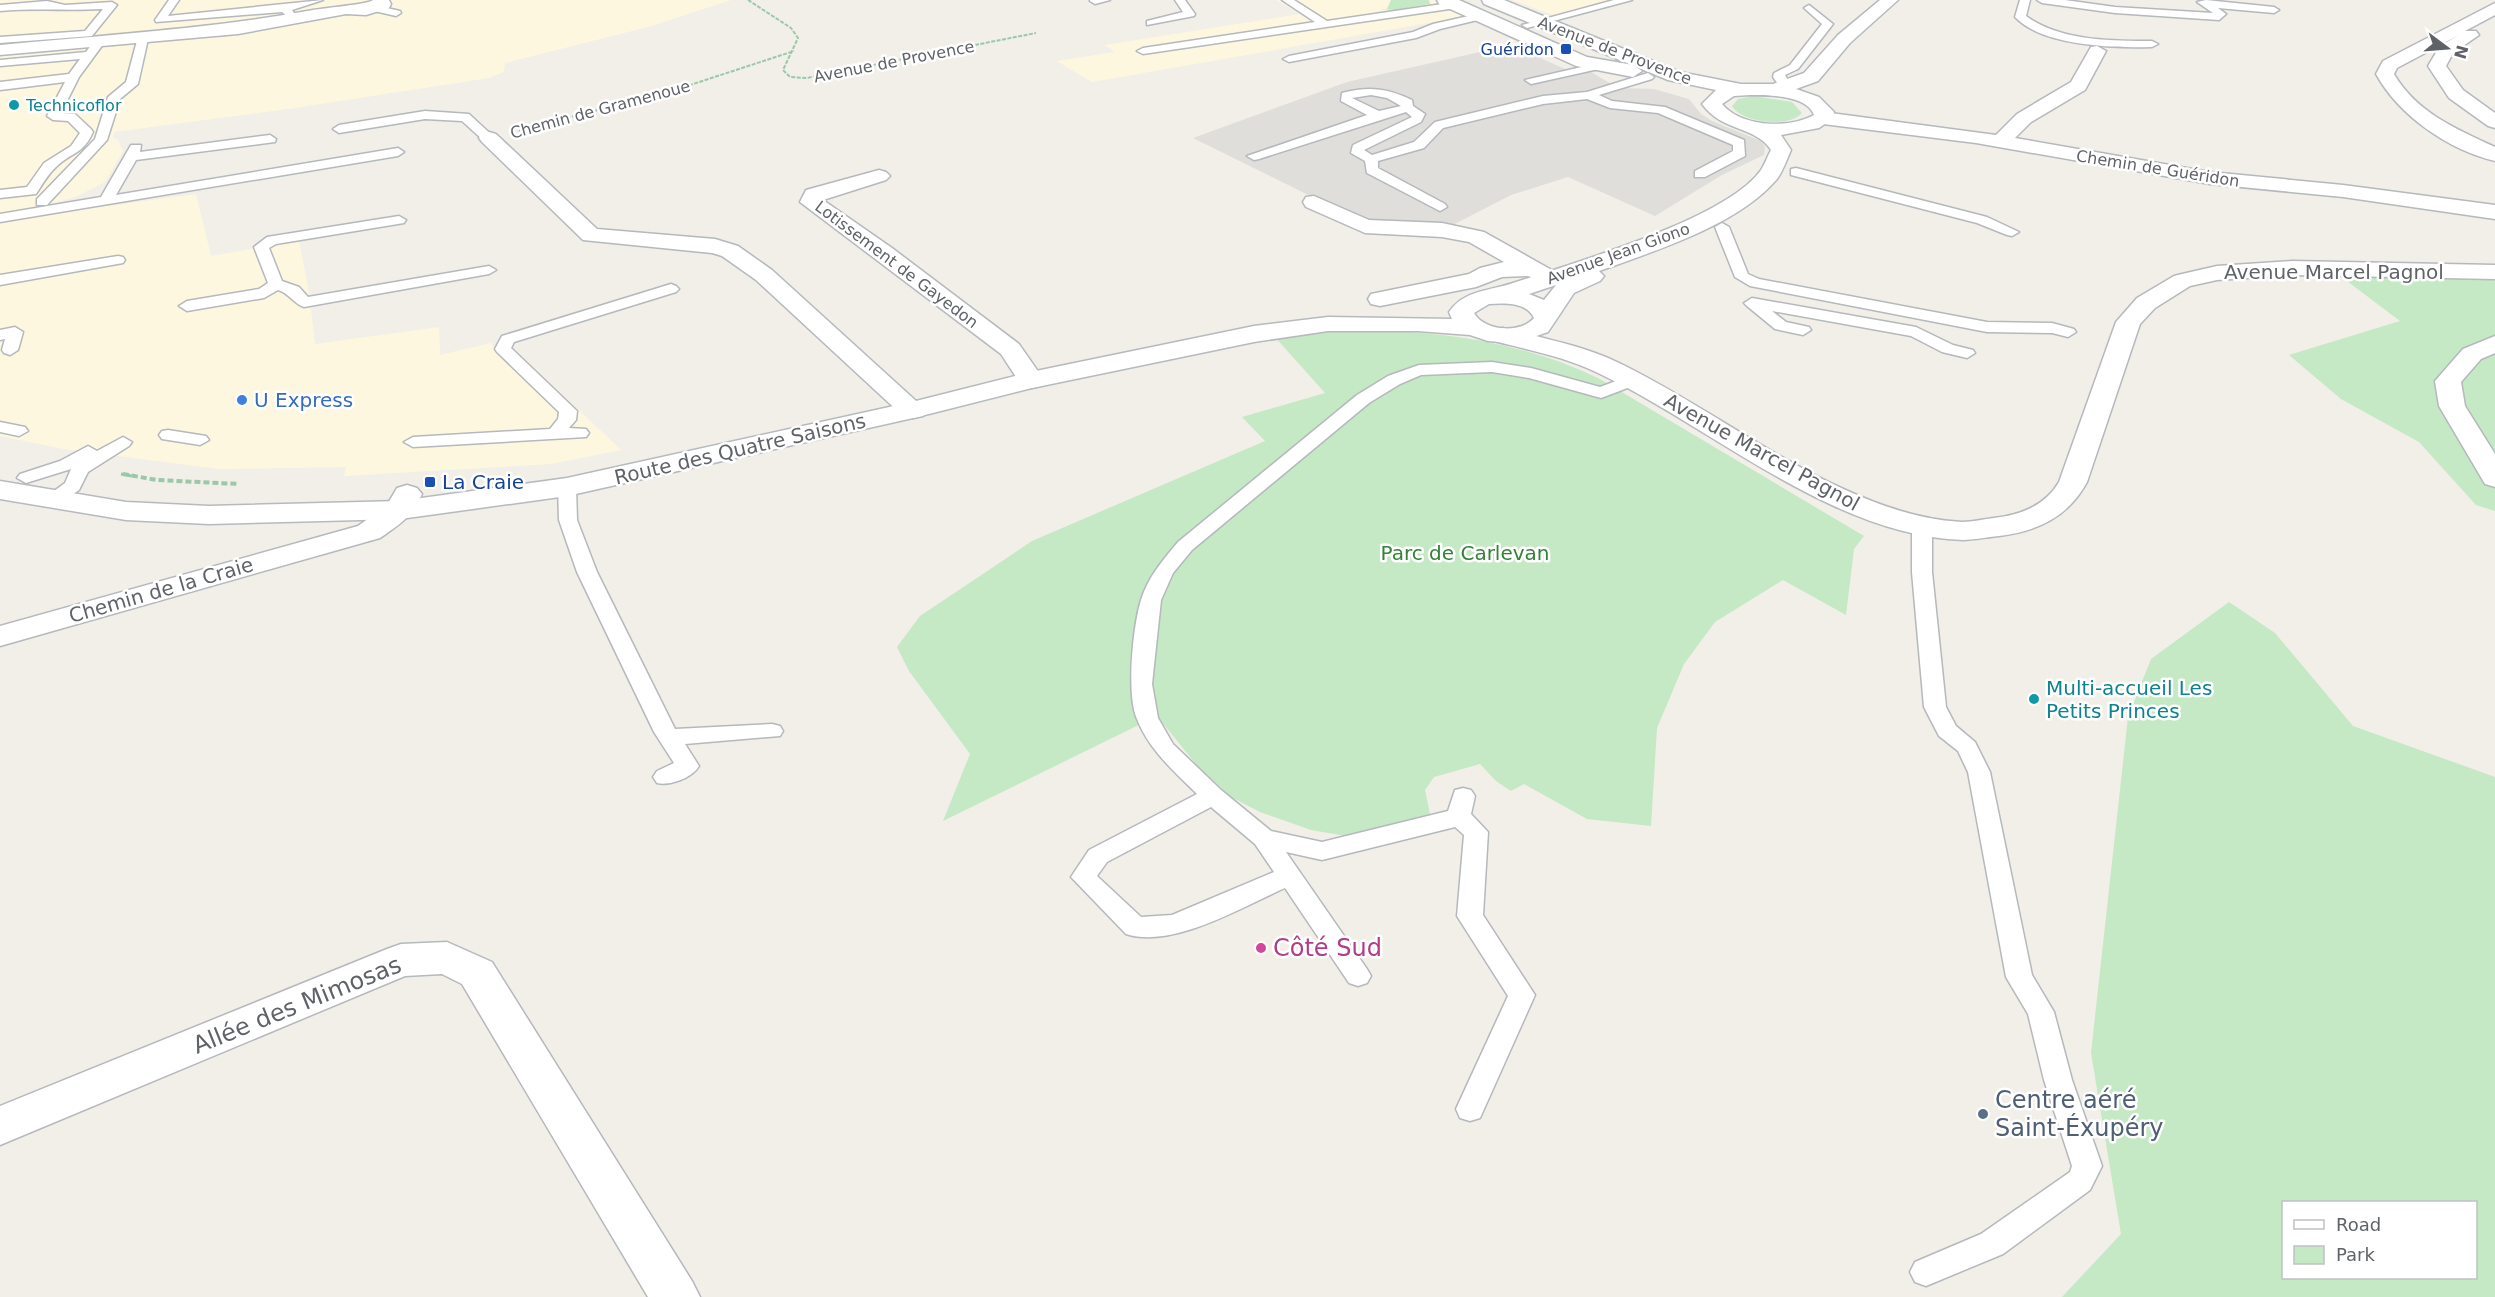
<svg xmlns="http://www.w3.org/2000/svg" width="2495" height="1297" font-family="'DejaVu Sans',sans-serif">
	<rect width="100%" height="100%" fill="#f1efe8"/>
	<!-- commercial -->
	<g fill="#fef7e0">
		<polygon points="0,0 731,0 648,27 505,63 504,72 489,78 288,109 114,132 113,138 118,140 123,151 105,182 75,197 32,209 28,217 196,194 211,256 299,241 309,293 315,344 439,327 440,355 491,343 493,347 508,343 621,450 551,464 344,476 346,467 219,469 64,449 0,436"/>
		<polygon points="1276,0 1433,0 1468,16 1092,82 1057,61 1115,52 1105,45 1300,14"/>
		<polygon points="1512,0 1618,0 1556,16"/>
	</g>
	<!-- industrial -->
	<polygon fill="#e0deda" points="1511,45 1574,73 1591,72 1618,88 1654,89 1689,99 1701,114 1712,121 1761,141 1765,147 1764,155 1722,175 1655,216 1568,177 1511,195 1447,228 1369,225 1193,138 1347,82"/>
	<!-- green -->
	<g fill="#c5e8c5" fill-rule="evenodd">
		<polygon points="1391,0 1429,0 1430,4 1395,10 1379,9 1387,9"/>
		<path d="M1753,96L1792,102L1802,113C1789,128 1742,123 1732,106L1738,99Z"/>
		<polygon points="2495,275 2495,511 2476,505 2419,442 2341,399 2289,355 2400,321 2343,278"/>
		<path d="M1358,329C1443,332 1520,341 1598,378L1864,536L1854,549L1846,615L1783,580L1715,622L1684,664L1657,728L1651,826L1587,819L1524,784L1511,791L1496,781L1480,764L1434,777L1425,790L1430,814L1346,836L1311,830L1260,812L1231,797L1199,768L1157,716L943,821L970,754L909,671L897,647L920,616L1032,541L1265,441L1242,417L1325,393L1274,336Z"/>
		<path d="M2229,602L2275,633L2353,726L2495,777V1297H2062L2121,1234L2091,1053L2128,717L2151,659ZM2284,1202H2476V1278H2284Z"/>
	</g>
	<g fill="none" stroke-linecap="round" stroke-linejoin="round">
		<defs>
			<g id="service">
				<polygon points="169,0 179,0 168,16 323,0 292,10 298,19 293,22 282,12 156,22 155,20"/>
				<polygon points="1110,0 1095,4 1090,1 1090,0"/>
				<polygon points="1175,0 1185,0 1195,14 1194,16 1147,25 1147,21 1183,12"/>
				<polygon points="1282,0 1294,0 1327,21 1456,2 1461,5 1456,8 1143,54 1137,51 1143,48 1315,22"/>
				<polygon points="1614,0 1632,0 1527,28 1522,25"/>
				<path d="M2020,0H2030L2026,16C2060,41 2111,41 2152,41L2158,44L2152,47C2114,48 2042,46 2015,17Z"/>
				<polygon points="2037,0 2065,0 2115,7 2213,13 2197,2 2206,0 2274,7 2279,10 2274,13 2218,8 2226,14 2219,20 2115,13 2042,3"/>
				<path d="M47,1L65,5L112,2L117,5L92,36L0,43V37L85,31L103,9C69,11 35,8 0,11V5Z"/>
				<polygon points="374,5 400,11 401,13 396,16 370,10 370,6"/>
				<polygon points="1809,5 1833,24 1798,69 1785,75 1792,87 1790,90 1782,90 1773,77 1774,73 1790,65 1822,24 1804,8"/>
				<polygon points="1482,13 1487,16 1486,18 1440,29 1416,38 1289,62 1283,59 1289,56 1413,32 1433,24"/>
				<polygon points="138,37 148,39 138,84 120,99 107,140 47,205 37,205 37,199 95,139 108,97 126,82"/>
				<path d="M94,41L104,43L79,77L61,113L75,114L91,129L93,132C83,155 71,152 56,167C48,174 42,185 36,194L0,198V190L27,187L44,163L71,146L80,133L68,121L53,120L47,116L65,82L0,90V82L69,74L80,59L0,66V60L86,52Z"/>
				<polygon points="1599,63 1605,66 1603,68 1531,84 1525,80"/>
				<path d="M1648,73L1654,77L1652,79L1599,95L1612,101L1665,107L1744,140L1745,156L1705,177H1695V171L1733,151V145L1658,113L1610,108L1587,99L1543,104L1443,128L1424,148L1378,161V168L1445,204L1447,207L1440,211L1367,173L1365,161L1351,153L1353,145L1412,117L1406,112L1259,159L1254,160L1247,156L1367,115L1341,101L1342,93C1369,86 1387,88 1412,100L1413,106L1425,114L1421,122L1364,150L1372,155L1414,142L1435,122L1543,96L1587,92ZM1371,95L1387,98L1401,106L1379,111L1352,98Z"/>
				<polygon points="425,111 469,114 495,138 489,142 484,141 462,121 425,119 339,133 333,129 339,125"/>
				<polygon points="270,135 276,139 275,142 136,160 116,195 398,148 404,152 398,156 0,222 0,214 101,197 131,145 141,145 140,152"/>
				<polygon points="1796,168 1987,217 2019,232 2012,236 2007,235 1977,223 1791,175 1791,169"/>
				<path d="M399,216L406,220L404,223L276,244L269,248L282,281L299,287L308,297L489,266L496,270L489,274L304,307C294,304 289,293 278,290L264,298L187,311L179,306L187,301L259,289L268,283L254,247L267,237Z"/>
				<polygon points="1722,223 1729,227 1748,274 1759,279 1987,322 2052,323 2074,329 2076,332 2068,337 2052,333 1987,332 1750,286 1735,277 1715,227"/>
				<polygon points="118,256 123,257 125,260 123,263 0,285 0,275"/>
				<polygon points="671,284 676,286 679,289 676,292 514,342 511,348 577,411 576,420 569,428 586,429 589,433 586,437 413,447 404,442 413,437 550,429 558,419 559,412 497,352 495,349 502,336"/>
				<polygon points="1752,298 1916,327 1953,345 1973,350 1975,353 1967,358 1942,352 1911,336 1772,311 1786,322 1809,327 1811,330 1803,335 1775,329 1747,306 1744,303"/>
				<polygon points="15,327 23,332 18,350 10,355 4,353 2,350 5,339 0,340 0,330"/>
				<path d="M1492,362L1531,368L1600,387L1632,375L1640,380L1638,384L1601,398L1529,378L1492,372L1421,375L1400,384L1369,403L1192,550L1173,573L1161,600L1152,684L1158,718L1173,744L1221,790L1271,831L1322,842L1448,811L1455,790L1463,788L1471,790L1475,796L1471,814L1488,832L1483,915L1535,995L1480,1118L1470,1121L1460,1118L1456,1109L1508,996L1457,916L1464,835L1455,827L1322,860L1286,852L1367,969L1371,976L1367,983L1358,986L1349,983L1285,888C1242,907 1173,949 1126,934L1071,877L1089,850L1197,794C1174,771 1149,750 1137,719C1126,695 1133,626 1141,600C1148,577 1163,560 1178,542L1357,395L1388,376L1419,365ZM1211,807L1255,844L1274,872L1172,915L1141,917L1097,876L1107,862Z"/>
				<polygon points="0,422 25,427 28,431 19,436 0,432"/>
				<polygon points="168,430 206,436 209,440 200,445 162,439 159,435 162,431"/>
				<polygon points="123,437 132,442 129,446 88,472 79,490 58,504 44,504 42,500 65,483 71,469 26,483 17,478 20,474 60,461 88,446 97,451"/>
				<path d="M567,481L576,487L577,520L597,572L675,729L772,724L780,726L783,731L780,736L685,744L699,766C692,778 670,786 657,783L653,777L657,771L674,763L654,732L577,572L559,520L558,487Z"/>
				<polygon points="1922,520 1932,526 1932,572 1946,707 1956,726 1975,742 1990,772 2032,975 2054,1012 2072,1080 2102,1166 2090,1190 2003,1254 1926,1286 1915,1282 1910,1272 1915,1262 1981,1234 2070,1172 2072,1166 2044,1080 2028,1014 2006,977 1968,772 1958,751 1939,736 1924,707 1912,572 1912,526"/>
			</g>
			<g id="minor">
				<path d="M373,0H389L391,4L389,8L366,15L346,14L238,34L0,55V45C105,35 209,29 313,10C324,8 370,4 373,0Z"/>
				<polygon points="1437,0 1459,0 1587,57 1633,65 1642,71 1633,77 1576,66 1439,4"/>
				<path d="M2495,3V15L2465,31H2476L2479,35L2453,53L2446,66L2463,90L2495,113V128L2488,126L2449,98L2428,66L2440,46L2459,35L2397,68L2394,74C2416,112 2456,129 2495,147V161C2449,150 2399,116 2376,74L2383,61Z"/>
				<polygon points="2097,46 2106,51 2085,90 2031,122 2015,138 2210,172 2343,185 2495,205 2495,219 2343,197 2210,184 1976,143 1823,124 1813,118 1823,112 1996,135 2017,114 2071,82 2091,47"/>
				<polygon points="489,132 496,134 597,229 715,239 738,246 772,270 926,410 923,416 913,418 903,416 756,280 722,256 712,253 583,240 482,142 479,138 482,134"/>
				<polygon points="879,170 886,172 890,176 886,180 823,200 892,248 1019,344 1044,380 1040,386 1031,388 1022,386 1001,354 800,202 806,190"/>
				<polygon points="1314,196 1369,220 1442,223 1484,232 1557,273 1561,278 1557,283 1549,285 1528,276 1502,277 1476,287 1380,306 1371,304 1368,299 1371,294 1469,274 1480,268 1504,262 1469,242 1442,237 1365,233 1306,207 1303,202 1306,197"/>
				<path d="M2292,261L2495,265V279L2292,275L2217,280L2190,286L2155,308L2140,324L2087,482C2068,517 2038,531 1999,536C1987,537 1974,540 1963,540C1833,536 1712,427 1598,373C1566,357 1529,350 1494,341L1490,336L1494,331L1503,328C1541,338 1581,345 1617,362C1723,412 1843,516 1962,522C1972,522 1984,519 1994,518C2020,515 2045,506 2059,482L2116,322L2137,298L2174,276L2182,274L2217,266Z"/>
				<polygon points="2495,336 2495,353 2481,359 2461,382 2465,406 2495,454 2495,487 2485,484 2439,406 2435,381 2463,349"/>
				<path d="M407,485L417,488L422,494C411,518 400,524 380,538L0,646V626L358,526L387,505L397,488Z"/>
				<polygon points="447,942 492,962 692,1281 700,1297 648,1297 462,984 442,974 405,976 0,1145 0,1106 387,949 401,944"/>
			</g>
			<path id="secondary" d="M1482,0H1504L1680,72L1741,84H1773L1804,73L1838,35L1880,0H1898L1850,43L1818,81L1796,89L1819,97L1834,112L1833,118L1819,128L1781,135L1791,150C1787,159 1783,171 1777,179C1738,225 1655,251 1599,271L1604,276L1600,281L1574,293L1548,332L1516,343L1488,341L1470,335L1418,331H1328L1254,342L1032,388L913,418L567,496L400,519L209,524L126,520L0,499V481L126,502L209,506L400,501L567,478L912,402L1031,372L1254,326L1328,317L1452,319L1449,312C1464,290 1489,291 1513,283C1571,264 1727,219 1761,170C1765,164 1767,157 1771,150C1756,126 1722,132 1702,104L1716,90L1668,80L1484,4ZM1750,95C1768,95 1807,95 1814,115C1788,129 1741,127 1722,104L1734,96ZM1556,285L1544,300L1529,294ZM1489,304C1504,303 1527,302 1534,318C1520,334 1484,331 1474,313Z"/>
		</defs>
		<!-- service casing -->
		<use href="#service" stroke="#b5b8bc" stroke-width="3"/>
		<!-- minor casing -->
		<use href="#minor" stroke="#b5b8bc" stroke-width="3"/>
		<!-- secondary casing -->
		<use href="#secondary" stroke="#b6babf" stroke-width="3"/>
		<!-- path-far2 -->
		<g stroke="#9cc7a9" stroke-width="2" stroke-dasharray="4 1.5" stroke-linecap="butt">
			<polyline points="748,0 791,28 798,38 783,70 790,77 807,78 1036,33"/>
			<polyline points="519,131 684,87 794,51"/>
		</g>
		<!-- path-far1 -->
		<polyline stroke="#9cc7a9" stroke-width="3" stroke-dasharray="4.5 2" stroke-linecap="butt" points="121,474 132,476"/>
		<!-- path -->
		<polyline stroke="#9cc7a9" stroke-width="4" stroke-dasharray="6 3" stroke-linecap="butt" points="123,474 157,480 239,484"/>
		<!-- service -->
		<use href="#service" fill="#fff" fill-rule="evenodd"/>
		<!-- minor -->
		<use href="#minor" fill="#fff" fill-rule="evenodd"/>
		<!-- secondary -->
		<use href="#secondary" fill="#fff" fill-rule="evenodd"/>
	</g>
	<!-- markers -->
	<g fill="#1a4fb4" stroke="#fff" stroke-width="2">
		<rect x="1560" y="43" width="12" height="12" rx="3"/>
		<rect x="424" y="476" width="12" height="12" rx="3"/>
	</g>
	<g fill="#0f9aa8" stroke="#fff" stroke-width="2">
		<circle cx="14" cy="105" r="6"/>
		<circle cx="2034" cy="699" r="6"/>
	</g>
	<circle fill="#3f7fe0" stroke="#fff" stroke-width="2" cx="242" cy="400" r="6"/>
	<circle fill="#d1479c" stroke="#fff" stroke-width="2" cx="1261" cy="948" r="6"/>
	<circle fill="#5c6f8a" stroke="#fff" stroke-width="2" cx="1983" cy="1114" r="6"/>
	<g text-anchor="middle" stroke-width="5" stroke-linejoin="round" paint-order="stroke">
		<!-- far-transit labels -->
		<g font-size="16" fill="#164399" stroke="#fff" text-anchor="end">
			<text x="1554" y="55">Guéridon</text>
		</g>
		<!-- far-street labels -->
		<g font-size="16" fill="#5f6368" stroke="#fff">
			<text transform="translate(1615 50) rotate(21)" y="6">Avenue de Provence</text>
			<text transform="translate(894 61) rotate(-11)" y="6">Avenue de Provence</text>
			<text transform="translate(600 109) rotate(-15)" y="6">Chemin de Gramenoue</text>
			<text transform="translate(2158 168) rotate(9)" y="6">Chemin de Guéridon</text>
			<text transform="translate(1618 253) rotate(-20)" y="6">Avenue Jean Giono</text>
			<text transform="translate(897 264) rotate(37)" y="6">Lotissement de Gayedon</text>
		</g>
		<!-- far-culture labels -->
		<g font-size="16" fill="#0d838f" stroke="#fff" text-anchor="start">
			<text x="26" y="111">Technicoflor</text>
		</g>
		<!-- street labels -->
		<g font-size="20" fill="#5f6368" stroke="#fff">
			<text x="2334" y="279">Avenue Marcel Pagnol</text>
			<text transform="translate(740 449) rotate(-13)" y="7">Route des Quatre Saisons</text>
			<text transform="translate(1762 452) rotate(29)" y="7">Avenue Marcel Pagnol</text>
			<text transform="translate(161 590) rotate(-16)" y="7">Chemin de la Craie</text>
		</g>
		<!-- shop labels -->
		<g font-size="20" fill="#366cbe" stroke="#fff" text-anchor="start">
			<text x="254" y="407">U Express</text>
		</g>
		<!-- transit labels -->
		<g font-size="20" fill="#164399" stroke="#fff" text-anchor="start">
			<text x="442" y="489">La Craie</text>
		</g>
		<!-- park labels -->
		<g font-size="20" fill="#348238" stroke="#fff">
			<text x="1465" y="560">Parc de Carlevan</text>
		</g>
		<!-- culture labels -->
		<g font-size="20" fill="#0d838f" stroke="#fff" text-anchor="start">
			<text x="2046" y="695">Multi-accueil Les<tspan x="2046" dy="23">Petits Princes</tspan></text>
		</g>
		<!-- near-hotel labels -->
		<g font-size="24" fill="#b23c85" stroke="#fff" text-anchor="start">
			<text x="1273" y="956">Côté Sud</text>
		</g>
		<!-- near-street labels -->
		<g font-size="24" fill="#5f6368" stroke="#fff">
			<text transform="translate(297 1005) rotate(-22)" y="8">Allée des Mimosas</text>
		</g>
		<!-- near-service labels -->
		<g font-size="24" fill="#4e5e75" stroke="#fff" text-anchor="start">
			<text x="1995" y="1108">Centre aéré<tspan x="1995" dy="28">Saint-Éxupéry</tspan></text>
		</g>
	</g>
	<!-- legend -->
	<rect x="2282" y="1201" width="195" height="78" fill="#ffffff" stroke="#bfc1c3" stroke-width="1.5"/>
	<rect x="2294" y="1220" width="30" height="9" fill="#ffffff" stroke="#bfc1c3" stroke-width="1.5"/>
	<text x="2336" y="1231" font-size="18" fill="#5f6368">Road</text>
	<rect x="2294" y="1246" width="30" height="18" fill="#c5e8c5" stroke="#bfc1c3" stroke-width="1.5"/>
	<text x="2336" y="1261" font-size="18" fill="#5f6368">Park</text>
	<!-- north arrow -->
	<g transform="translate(2447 48) rotate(106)" stroke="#ffffff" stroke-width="4.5" paint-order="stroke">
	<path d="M0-4.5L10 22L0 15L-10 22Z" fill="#5f6368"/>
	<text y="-9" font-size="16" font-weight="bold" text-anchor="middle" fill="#5f6368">N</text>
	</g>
</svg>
